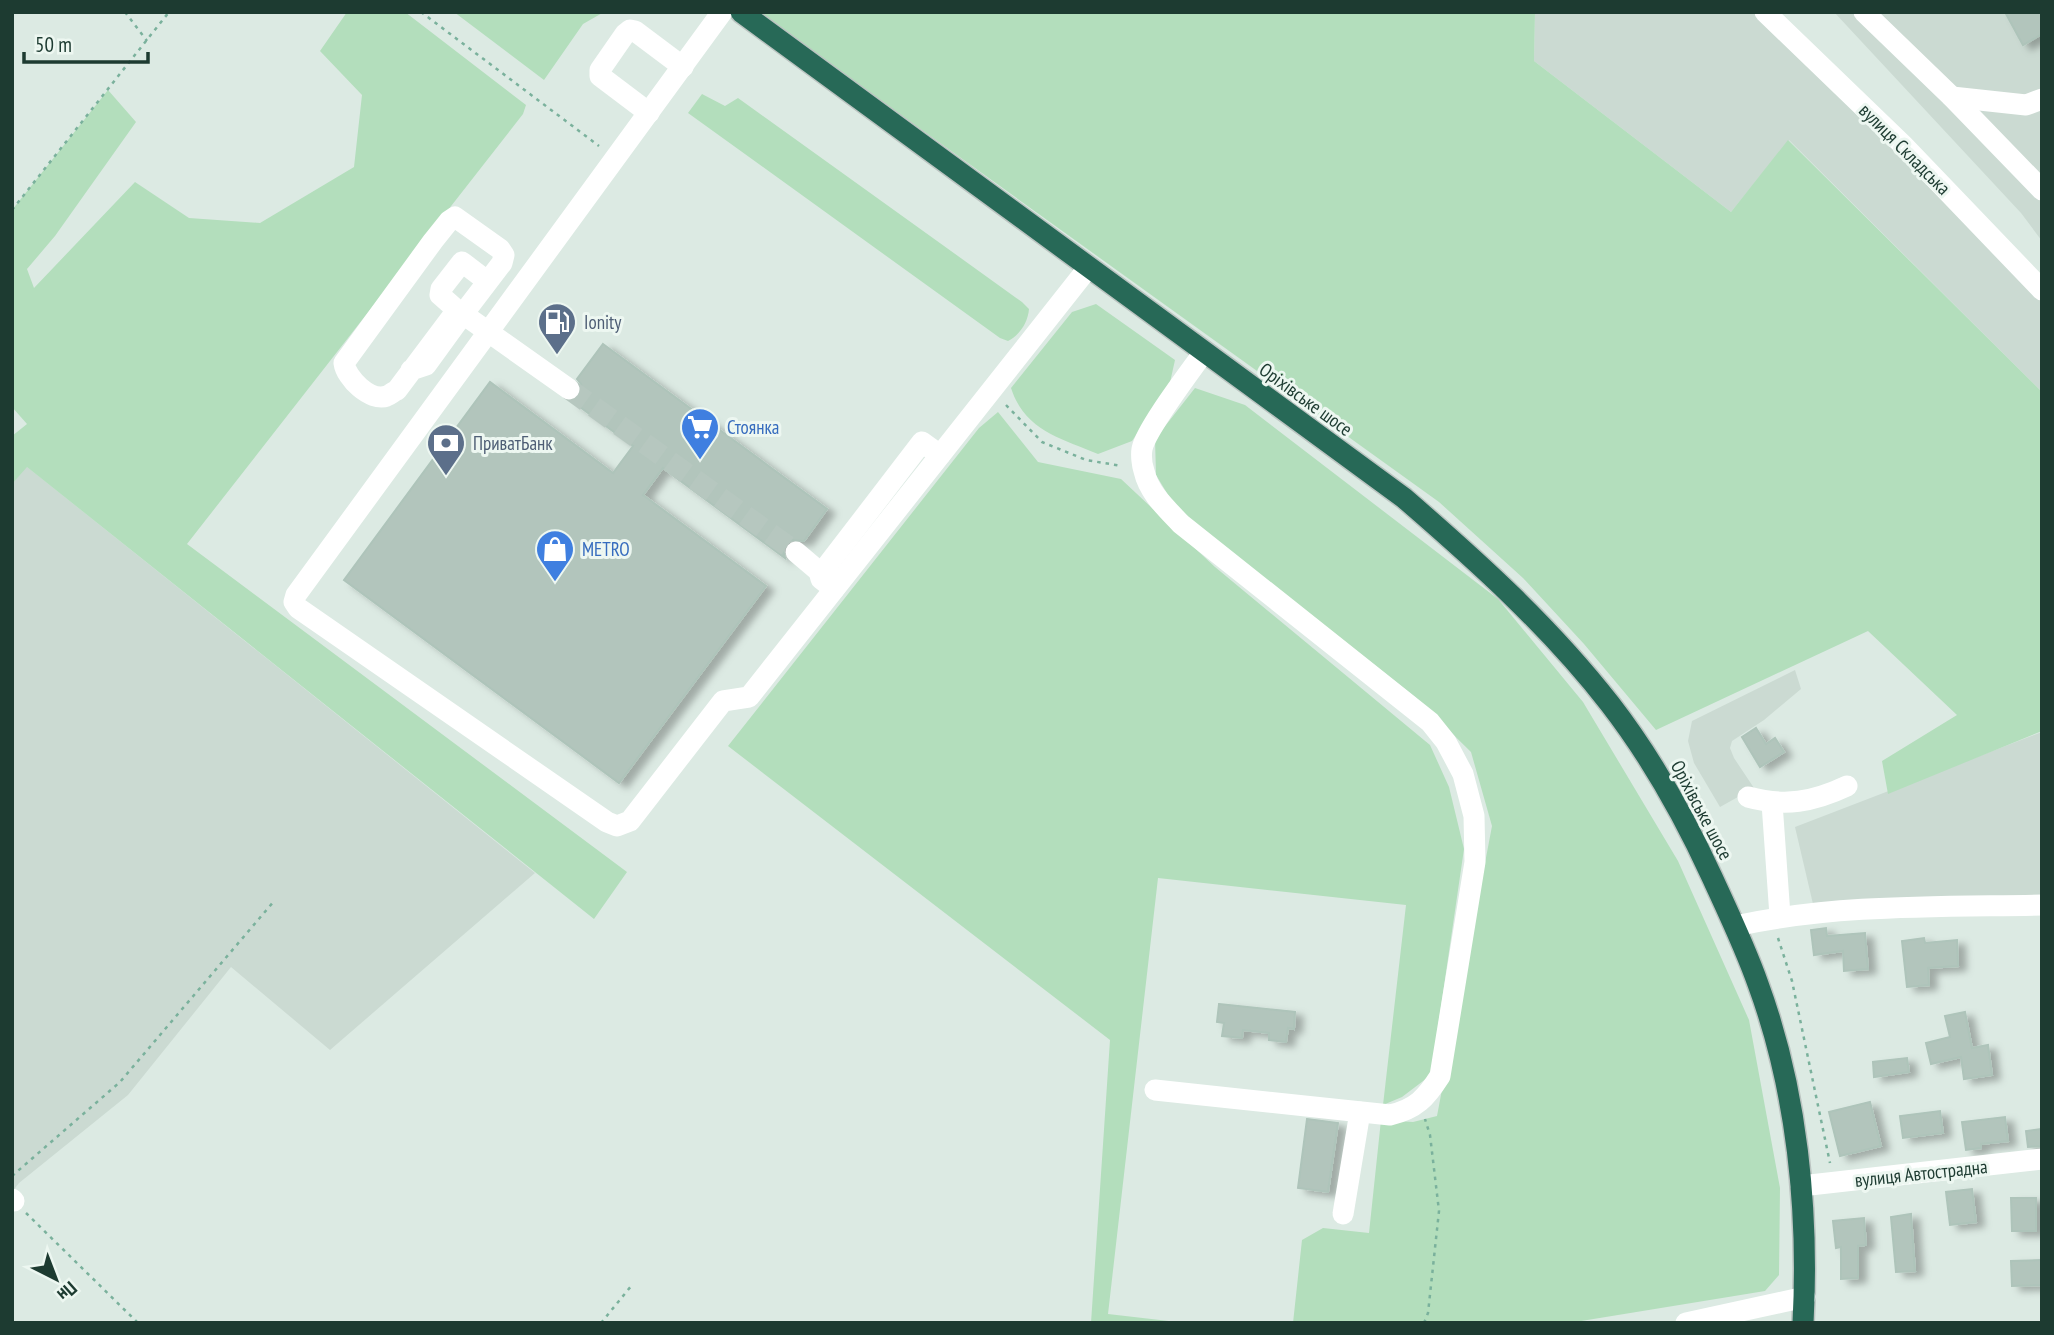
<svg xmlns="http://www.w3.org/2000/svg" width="2054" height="1335" font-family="'PT Sans Narrow',sans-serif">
	<defs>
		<filter id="shadow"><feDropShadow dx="8" dy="4.5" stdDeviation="3.5" flood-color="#0004"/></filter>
	</defs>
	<rect width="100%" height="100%" fill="#dceae3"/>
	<!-- built -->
	<g fill="#cbdad2">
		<polygon points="1535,12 1765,12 2042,290 2042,392 1789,140 1731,212 1534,61"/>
		<polygon points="1834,12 2042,12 2042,241 2021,213"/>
		<polygon points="26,466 535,873 330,1050 231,967 128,1095 19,1183 12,1192 12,484"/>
		<polygon points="1795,670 1801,689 1764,720 1732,741 1730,748 1734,758 1754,788 1720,807 1694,763 1688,741 1692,721"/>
		<polygon points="2042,732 2042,898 1813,904 1795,827"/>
	</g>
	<!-- green -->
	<g fill="#b3debc">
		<polygon points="347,12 405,12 526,105 523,114 187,544 627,872 594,919 27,467 12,484 12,436 27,424 12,407 12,210 108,90 136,122 55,236 27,269 34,288 135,182 189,218 260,223 354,167 362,95 320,51"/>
		<polygon points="454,12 604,12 583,24 544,80"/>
		<polygon points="758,12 1535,12 1534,61 1731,212 1788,140 2042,392 2042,731 1888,794 1882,761 1957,715 1868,631 1656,730 1584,644 1523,578 1439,502"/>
		<path d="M702,94L725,106L738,98L1022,302L1029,309C1028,322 1020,335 1008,341L1000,338L688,113Z"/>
		<path d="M1096,304L1175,360L1169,387L1132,441L1098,454C1061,438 1025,431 1011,388L1072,312Z"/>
		<polygon points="1195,388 1245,405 1498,599 1583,702 1678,861 1749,1020 1780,1188 1779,1275 1765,1291 1569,1323 1293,1323 1302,1240 1323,1228 1369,1233 1381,1120 1413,1122 1437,1116 1492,826 1471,752 1415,697 1176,508 1156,475 1155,439"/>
		<polygon points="998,412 1038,462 1121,479 1215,567 1430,745 1449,787 1464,849 1431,1075 1402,1097 1383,1105 1406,905 1158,878 1108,1314 1186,1323 1091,1323 1110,1040 728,746 979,428"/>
	</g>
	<!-- building -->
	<g fill="#b2c5bc" stroke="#aec4ba" stroke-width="2" filter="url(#shadow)">
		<polygon points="2005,12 2042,12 2042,34 2023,45"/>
		<polygon points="603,344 827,509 804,541 792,540 786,543 783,550 785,558 663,468 643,495 766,586 619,783 344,580 490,382 613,473 633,446 572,401 579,397 582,391 581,384 577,379"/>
		<polygon points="1756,728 1766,744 1775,738 1784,752 1760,767 1742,737"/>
		<polygon points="1826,928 1827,936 1865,933 1868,969 1844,971 1843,951 1814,955 1811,930"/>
		<polygon points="1924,938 1925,943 1957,940 1958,966 1928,968 1929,985 1907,987 1902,941"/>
		<polygon points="1219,1004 1295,1012 1294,1029 1288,1028 1286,1042 1269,1040 1269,1033 1243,1030 1242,1038 1222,1036 1224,1023 1217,1022"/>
		<polygon points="1965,1012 1972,1048 1988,1045 1992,1075 1964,1079 1961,1057 1931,1064 1926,1043 1950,1037 1945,1016"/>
		<polygon points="1907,1058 1909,1072 1874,1077 1873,1062"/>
		<polygon points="1870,1102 1881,1146 1840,1156 1829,1112"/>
		<polygon points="1940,1111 1943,1133 1903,1138 1900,1116"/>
		<polygon points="2005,1117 2008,1141 1981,1144 1981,1148 1966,1150 1962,1122"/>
		<polygon points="1307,1119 1338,1123 1328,1192 1298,1188"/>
		<polygon points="2042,1129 2042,1146 2028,1147 2026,1131"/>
		<polygon points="1972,1189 1976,1222 1950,1225 1946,1192"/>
		<polygon points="2011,1198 2036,1198 2036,1231 2012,1231"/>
		<polygon points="1911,1214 1915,1271 1896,1272 1891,1217"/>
		<polygon points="1864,1218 1866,1245 1858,1246 1858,1278 1841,1279 1841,1247 1836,1248 1833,1221"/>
		<polygon points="2042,1260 2042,1285 2012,1286 2011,1261"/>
	</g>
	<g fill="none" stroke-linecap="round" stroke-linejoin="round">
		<!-- minor-tunnel -->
		<polyline stroke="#b6c7bf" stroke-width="21" stroke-dasharray="21 10" stroke-linecap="butt" points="569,389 796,552"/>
		<defs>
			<path id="highway" d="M741,12L1404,498C1478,562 1550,627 1610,704C1651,757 1684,816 1712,877C1728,912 1745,947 1758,984C1797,1090 1809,1210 1803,1323"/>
		</defs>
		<!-- highway casing -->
		<use href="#highway" stroke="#bbc4c1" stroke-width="24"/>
		<!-- path -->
		<g stroke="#7ab19c" stroke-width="2.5" stroke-dasharray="3.5 5" stroke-linecap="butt">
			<polyline points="125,12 147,41"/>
			<polyline points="421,12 599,146"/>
			<polyline points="12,210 169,12"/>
			<polyline points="1006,405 1042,442 1086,460 1122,466"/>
			<polyline points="1778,938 1792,981 1830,1163"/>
			<polyline points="12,1176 120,1082 275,900"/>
			<polyline points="26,1213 138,1323"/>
			<polyline points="601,1323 632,1285"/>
			<polyline points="1424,1323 1428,1313 1439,1211 1430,1135 1425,1119"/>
		</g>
		<!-- minor -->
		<g stroke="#fff" stroke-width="21">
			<polyline points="722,12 296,595 294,602 298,608 607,822 617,826 630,821 723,701 749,697 1088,268"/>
			<polyline points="1765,12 1903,145 2042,290"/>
			<polyline points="1864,12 1952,97 2042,190"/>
			<polyline points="1952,97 2026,105 2042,99"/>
			<polyline points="649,113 600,76 600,70 625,34 630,30 635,31 683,67"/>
			<polyline points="457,310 440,295 441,289 462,262 487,281"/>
			<path d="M411,370L426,365L463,314L457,310L397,390C396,390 388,396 387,396C370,402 346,378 344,363L433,241L449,221L455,217L500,249L504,255L502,263L463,314L569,389"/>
			<polyline points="796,552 822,574"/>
			<polyline points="834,589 821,579 820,575 922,442 940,455"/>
			<path d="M1748,797C1785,807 1813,802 1847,786"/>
			<polyline points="1772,803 1780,916"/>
			<path d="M1735,926C1836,904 1939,907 2042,905"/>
			<path d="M1155,1090L1390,1115C1416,1109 1426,1098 1440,1076L1475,862L1474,816L1463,774L1446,742L1430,722L1181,524C1166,508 1149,493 1144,471C1142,465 1141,455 1142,449C1146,429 1190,372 1204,352"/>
			<polyline points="1801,1186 2042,1159"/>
			<polyline points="12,1199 14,1201"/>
			<polyline points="1343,1214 1360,1112"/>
			<polyline points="1686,1323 1805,1297"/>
		</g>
		<!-- highway -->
		<use href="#highway" stroke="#276957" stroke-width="21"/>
	</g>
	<!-- icons -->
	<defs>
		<symbol id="fuel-pin" viewBox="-11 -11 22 30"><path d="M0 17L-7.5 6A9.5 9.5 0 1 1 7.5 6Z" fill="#5c6f8a" stroke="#edf7f1"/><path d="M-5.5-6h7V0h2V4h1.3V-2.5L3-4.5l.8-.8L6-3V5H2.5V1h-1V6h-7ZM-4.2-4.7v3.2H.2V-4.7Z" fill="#fff"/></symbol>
		<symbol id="supermarket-pin" viewBox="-11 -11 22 30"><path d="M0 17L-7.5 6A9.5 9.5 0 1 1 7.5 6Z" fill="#3f7fe0" stroke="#edf7f1"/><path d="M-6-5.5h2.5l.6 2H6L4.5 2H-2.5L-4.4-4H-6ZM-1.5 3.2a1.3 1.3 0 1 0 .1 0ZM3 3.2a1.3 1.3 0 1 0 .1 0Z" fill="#fff"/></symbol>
		<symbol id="bank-pin" viewBox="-11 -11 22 30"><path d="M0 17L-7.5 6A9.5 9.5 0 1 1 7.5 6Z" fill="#5c6f8a" stroke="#edf7f1"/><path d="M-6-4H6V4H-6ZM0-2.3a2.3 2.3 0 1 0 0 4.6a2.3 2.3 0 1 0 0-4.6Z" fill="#fff"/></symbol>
		<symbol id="shop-pin" viewBox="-11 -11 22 30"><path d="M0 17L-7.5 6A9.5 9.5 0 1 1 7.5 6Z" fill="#3f7fe0" stroke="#edf7f1"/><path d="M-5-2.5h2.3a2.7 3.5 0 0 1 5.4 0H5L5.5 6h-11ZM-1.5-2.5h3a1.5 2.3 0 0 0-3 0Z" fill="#fff"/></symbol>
	</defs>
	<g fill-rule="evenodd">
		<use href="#fuel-pin" x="535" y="300" width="44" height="60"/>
		<use href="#supermarket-pin" x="678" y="405" width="44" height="60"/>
		<use href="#bank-pin" x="424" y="421" width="44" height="60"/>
		<use href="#shop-pin" x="533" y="527" width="44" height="60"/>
	</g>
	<g text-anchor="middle" stroke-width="6" stroke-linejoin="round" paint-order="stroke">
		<!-- street labels -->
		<g font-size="19" fill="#1d3b31" stroke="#edf7f1">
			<text transform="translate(1905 149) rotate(45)" y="7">вулиця Складська</text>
			<text transform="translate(1306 399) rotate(36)" y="7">Оріхівське шосе</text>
			<text transform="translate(1702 810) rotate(62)" y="7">Оріхівське шосе</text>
			<text transform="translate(1921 1173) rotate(-6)" y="7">вулиця Автострадна</text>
		</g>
		<!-- service labels -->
		<g font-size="19" fill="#4e5e75" stroke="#edf7f1" text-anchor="start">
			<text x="584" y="329">Ionity</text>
			<text x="473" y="450">ПриватБанк</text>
		</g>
		<!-- shop labels -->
		<g font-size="19" fill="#366cbe" stroke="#edf7f1" text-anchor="start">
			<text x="727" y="434">Стоянка</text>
			<text x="582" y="556">METRO</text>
		</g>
	</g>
	<!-- border -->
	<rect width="2054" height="1335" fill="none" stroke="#1d3b31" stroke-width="28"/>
	<!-- north arrow -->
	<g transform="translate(56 1279) rotate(138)" stroke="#edf7f1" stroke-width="5" paint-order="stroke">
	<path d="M0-5L12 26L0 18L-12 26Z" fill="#1d3b31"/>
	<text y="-10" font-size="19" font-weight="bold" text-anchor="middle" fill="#1d3b31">Пн</text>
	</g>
	<!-- scale -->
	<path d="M24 52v10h124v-10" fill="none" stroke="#1d3b31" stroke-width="3.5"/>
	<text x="35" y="52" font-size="21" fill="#1d3b31" stroke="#edf7f1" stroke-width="5" paint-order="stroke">50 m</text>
</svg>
